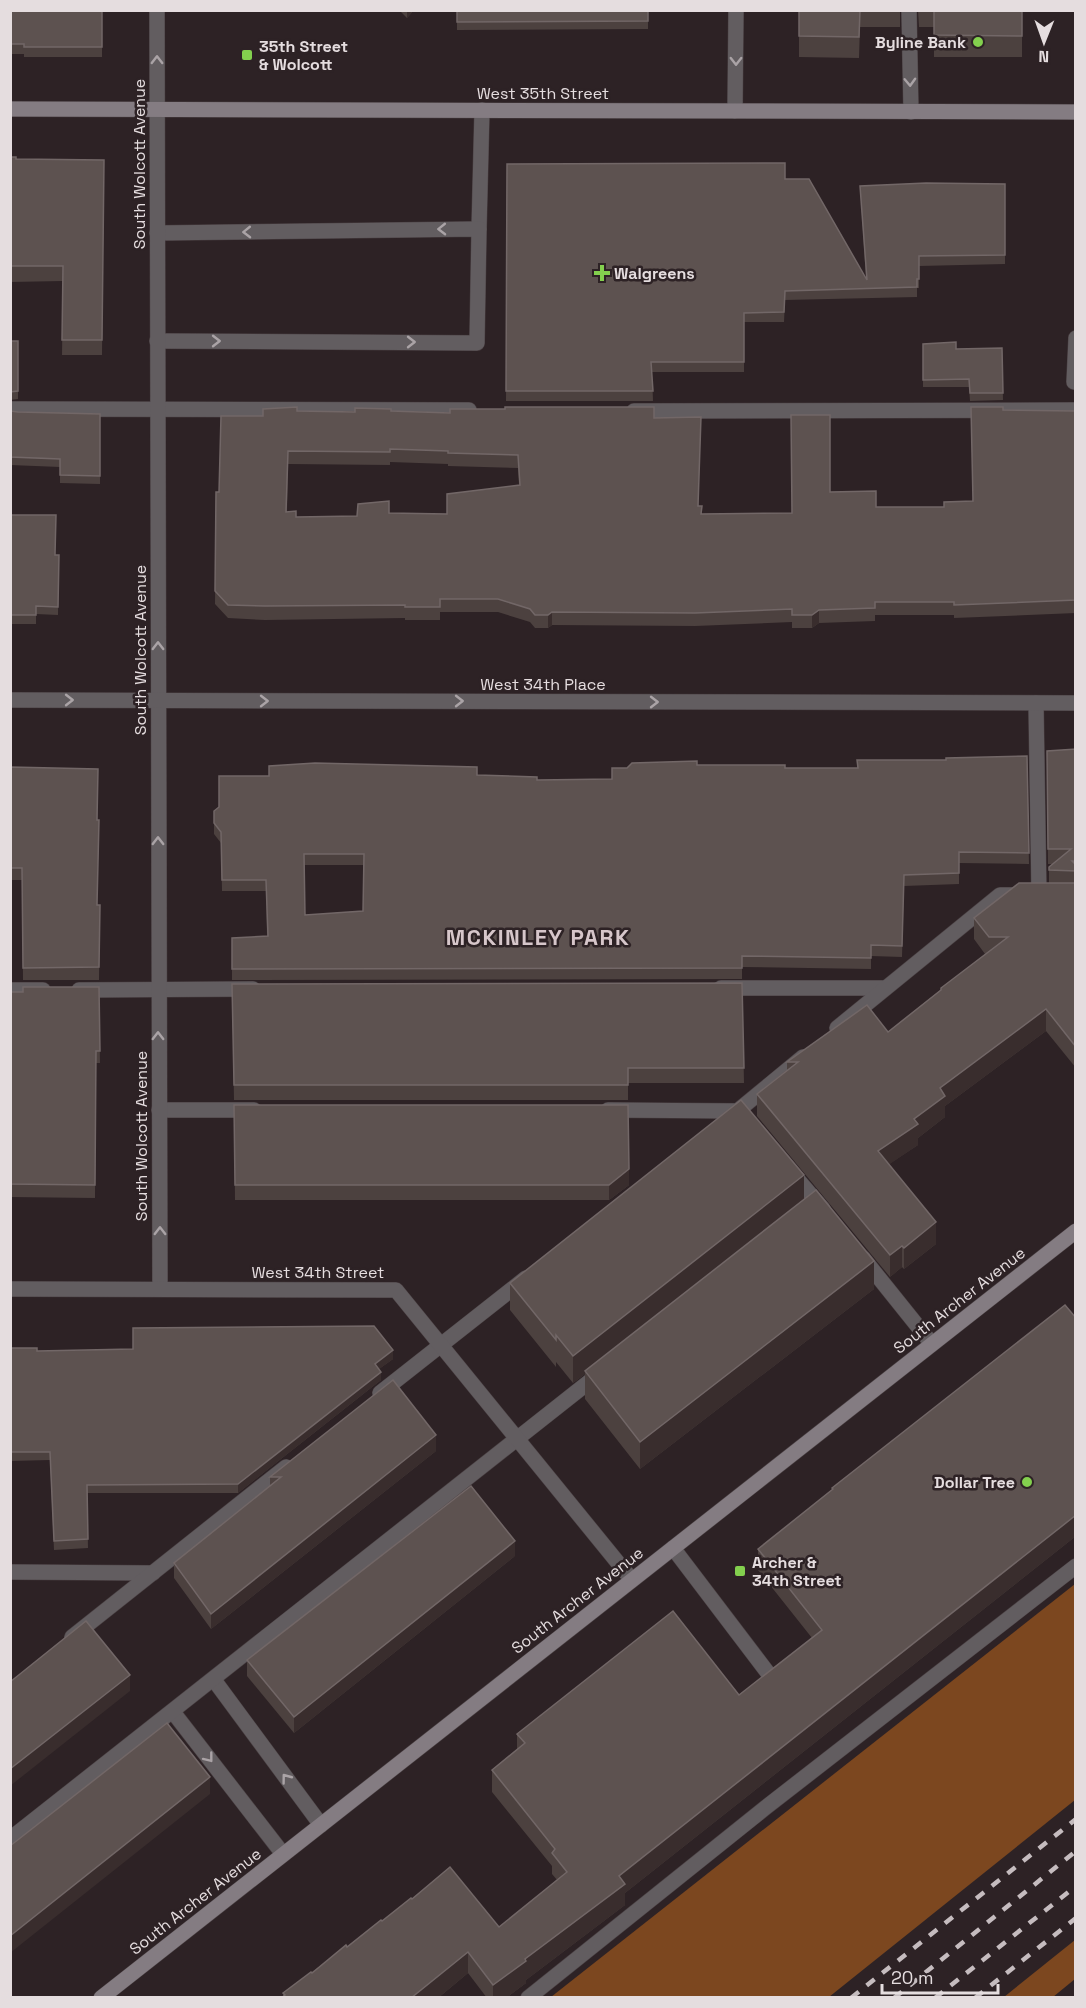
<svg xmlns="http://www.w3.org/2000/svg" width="1086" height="2008" font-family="'Space Grotesk',sans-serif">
	<rect width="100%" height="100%" fill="#2d2225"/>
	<!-- forest -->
	<g fill="#7c471f">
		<polygon points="1075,1584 1075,1800 829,1997 551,1997"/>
		<polygon points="1075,1940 1075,1979 1053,1997 1004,1997"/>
	</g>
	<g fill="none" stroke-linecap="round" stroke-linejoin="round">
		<defs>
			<g id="service">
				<polyline points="909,10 911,112"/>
				<polyline points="479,229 482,110"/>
				<polyline points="157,233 479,229 477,343 157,341"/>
				<polyline points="1074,382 1076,338"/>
				<polyline points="10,409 469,410"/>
				<polyline points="634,411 1076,410"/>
				<polyline points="1036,703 1039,895"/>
				<polyline points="721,988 885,988"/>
				<polyline points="10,990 43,990"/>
				<polyline points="79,990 253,989"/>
				<polyline points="837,1028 1000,895 1024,895"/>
				<polyline points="159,1110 254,1110"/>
				<polyline points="608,1110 739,1111"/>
				<polyline points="729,1118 803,1057"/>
				<polyline points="792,1173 823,1209"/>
				<polyline points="863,1258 932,1344"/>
				<polyline points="380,1393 526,1278"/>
				<polyline points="673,1548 771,1677"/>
				<polyline points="10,1572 153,1573"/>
				<polyline points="72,1637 286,1467"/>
				<polyline points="214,1680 321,1825"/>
				<polyline points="173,1712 283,1854"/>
				<polyline points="10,1839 599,1374"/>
				<polyline points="528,1998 765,1808 1076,1566"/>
			</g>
			<g id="minor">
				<polyline points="157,10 160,1289"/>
				<polyline points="735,111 736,10"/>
				<polyline points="10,700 1076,703"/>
				<polyline points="10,1289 396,1290 632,1580"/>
			</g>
			<g id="secondary">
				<polyline points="10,109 1076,112"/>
				<polyline points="101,1998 1076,1231"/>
			</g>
		</defs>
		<!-- service casing -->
		<use href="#service" stroke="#4a4043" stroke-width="16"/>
		<!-- minor casing -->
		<use href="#minor" stroke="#4a4043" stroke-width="16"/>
		<!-- secondary casing -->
		<use href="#secondary" stroke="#4a4043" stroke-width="16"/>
		<!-- service -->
		<use href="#service" stroke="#625d60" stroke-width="15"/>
		<!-- minor -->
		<use href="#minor" stroke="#625d60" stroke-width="15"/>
		<!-- secondary -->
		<use href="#secondary" stroke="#847c82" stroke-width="15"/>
		<!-- rail -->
		<g stroke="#c5bcbf" stroke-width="4.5" stroke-dasharray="10 10" stroke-linecap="butt">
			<polyline points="851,1998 1076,1819"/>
			<polyline points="894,1998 1076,1851"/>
			<polyline points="935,1998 1076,1886"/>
			<polyline points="975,1998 1076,1918"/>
		</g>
	</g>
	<!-- wall -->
	<g fill="#4c413f" fill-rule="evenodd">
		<polygon points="10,10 102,10 102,57 24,57 24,54 10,54"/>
		<polygon points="399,10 414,10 407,18"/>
		<polygon points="457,10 648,10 648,29 457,30"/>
		<polygon points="799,10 900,10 900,27 860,27 859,58 799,57"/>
		<polygon points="918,10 1022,10 1022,57 934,57 934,27 919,27"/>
		<polygon points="10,157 16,159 104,160 102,355 62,355 63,281 10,282"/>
		<polygon points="507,164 785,179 866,278 860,186 1005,184 1005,264 919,266 919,288 917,288 917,297 785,300 784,322 744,322 744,372 652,372 653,401 506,401"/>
		<polygon points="10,341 18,341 18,399 10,400"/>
		<polygon points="923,344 956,349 1002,348 1003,400 970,401 969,387 923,387"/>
		<path d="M1003,410L1076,411V613L954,618V615H875V621L819,623L812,628H792V622L695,626L552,625L548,628H535L530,622L498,612H440V620H405V618L265,620L228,618L215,604L216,492H219L263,416L297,411H391L654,418L701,514L792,513L830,492L876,507H944L972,501ZM390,462L448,464V466L518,468L519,485L447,514L389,513L357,516L296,517L287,512L288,464L390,465Z"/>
		<polygon points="10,411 18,412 100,414 100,484 60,483 60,467 10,465"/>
		<polygon points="10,515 56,555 59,555 58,615 36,614 36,624 10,624"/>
		<polygon points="1076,749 1076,1068 1046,1031 945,1106 945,1117 918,1138 918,1145 889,1164 936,1244 904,1269 902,1267 890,1277 757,1116 757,1094 787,1070 787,1062 888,1032 985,954 974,939 974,918 1049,883 1049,867 1052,864 1048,864 1047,751"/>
		<path d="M1027,756L1029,864L959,863V884L904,886L902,957L871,956V969L742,967V979L232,980V938L267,936L266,891H222L221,843L214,834V811L477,775L537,780L612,779L697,765L785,768H857V760H946ZM304,865H363V911L305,915Z"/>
		<polygon points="10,767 97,905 100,905 99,980 23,980 22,880 10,880"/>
		<polygon points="742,983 744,1083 628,1083 628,1100 234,1100 232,984"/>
		<polygon points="99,987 100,1063 96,1063 95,1198 10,1197 10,992 23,992"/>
		<polygon points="234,1105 629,1185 609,1200 235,1200"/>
		<polygon points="804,1200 874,1289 640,1469 585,1399 585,1374 573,1383 556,1362 556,1367 510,1310 510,1283"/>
		<polygon points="1076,1318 1076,1536 625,1893 625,1905 526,1980 526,1983 506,1998 487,1998 468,1973 438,1998 281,1998 283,1996 283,1993 412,1899 499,1927 557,1880 552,1874 552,1866 492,1792 492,1770 517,1749 517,1734 739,1695 812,1638 758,1570 758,1549 832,1490 832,1488"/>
		<polygon points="10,1348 37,1351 393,1359 379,1369 381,1380 238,1493 87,1493 88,1548 54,1550 50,1460 10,1461"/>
		<polygon points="436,1451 211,1629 174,1578 174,1563 270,1486 270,1477"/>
		<polygon points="515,1556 294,1733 247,1676 247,1660"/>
	</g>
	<!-- shaded-wall -->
	<g fill="#392d2d">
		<polygon points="407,10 414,10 407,18"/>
		<polygon points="819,610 819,623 812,628 812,615"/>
		<polygon points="552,612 552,625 548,628 548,615"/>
		<polygon points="1046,1009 1046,1031 945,1106 945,1117 918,1138 918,1145 878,1172 878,1151 914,1119 940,1088"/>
		<polygon points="629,1169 629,1185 609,1200 609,1185"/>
		<polygon points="804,1175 804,1203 585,1371 585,1374 573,1383 573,1356"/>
		<polygon points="936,1222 936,1244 904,1269 904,1248"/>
		<polygon points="902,1246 902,1267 890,1277 890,1255"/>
		<polygon points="874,1261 874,1289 640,1469 640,1442"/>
		<polygon points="393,1350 393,1359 375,1372 375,1364"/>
		<polygon points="381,1372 381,1380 238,1493 238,1484"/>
		<polygon points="436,1435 436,1451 211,1629 211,1614"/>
		<polygon points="1076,1515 1076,1536 625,1893 625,1905 526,1980 526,1983 506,1998 493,1998 493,1985 525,1959 619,1876"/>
		<polygon points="515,1541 515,1556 294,1733 294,1717"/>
		<polygon points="130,1675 130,1691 10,1786 10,1769"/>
		<polygon points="210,1777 210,1794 10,1953 10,1936"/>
		<polygon points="468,1952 468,1973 438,1998 411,1998"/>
	</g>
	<!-- building -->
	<g fill="#5d5250" stroke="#726767" stroke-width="1.5" fill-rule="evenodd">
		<polygon points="10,10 102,10 102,47 24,47 24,44 10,44"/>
		<polygon points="457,10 648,10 648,21 457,22"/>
		<polygon points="799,10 860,10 859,37 799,36"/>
		<polygon points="934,10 1022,10 1022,36 934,35"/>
		<polygon points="10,157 16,157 16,159 104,160 102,340 62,340 63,266 10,266"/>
		<polygon points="785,163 785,179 809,179 867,280 860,186 926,183 1005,184 1005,255 919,256 919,279 917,279 917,287 785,291 784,312 744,313 744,362 651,362 653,391 506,391 507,164"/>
		<polygon points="10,341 18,341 18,391 10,392"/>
		<polygon points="956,342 956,349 1002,348 1003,393 970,393 969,379 923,380 923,344"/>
		<path d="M297,407V411L355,412V408L391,409V411L450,413V409H505V407H654V418L701,417L698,506H702L701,514L792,513L791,415H830V492L876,491V507H944V502L973,501L971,407H1003V410L1076,411V600L954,605V602H875V608L819,610L812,615H792V609L695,613L552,612L548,615H535L530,609L498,599H440V607H405V605L265,606L228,605L215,591L216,492H219L221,416H263V409ZM390,449L448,451V453L518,455L520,485L447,494V514L389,513V501L358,504L357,516L296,517V511L286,512L288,451L390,452Z"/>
		<polygon points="10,411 18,412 100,414 100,476 60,475 60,459 10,457"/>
		<polygon points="10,515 56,515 55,555 59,555 58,607 36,606 36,615 10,615"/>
		<polygon points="1076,749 1076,861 1072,861 1076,865 1076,871 1049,870 1049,867 1071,849 1048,849 1047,751"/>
		<path d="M1027,756L1029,853L959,852V873L904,875L902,946L871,945V958L742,956V968L232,969V938L268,936L266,880H222L221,832L214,823V811L219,807V776H269V766L315,763L477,767V775L537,777V780L612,779V768H627L632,763L697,761V765H785V768H858L857,760H946V758ZM304,854H364L363,911L305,915Z"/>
		<polygon points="10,767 98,769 97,820 99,820 97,905 100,905 99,967 23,968 22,868 10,868"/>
		<polygon points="1019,883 1076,883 1076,1047 1046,1009 940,1088 945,1096 914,1119 918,1124 878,1151 936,1222 904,1248 902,1246 890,1255 757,1094 798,1062 787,1062 867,1005 888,1032 941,990 941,988 1008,937 989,937 974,918"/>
		<polygon points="742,983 744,1068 628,1068 628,1085 234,1085 232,984"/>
		<polygon points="23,987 99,987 100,1051 96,1051 95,1185 10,1184 10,992 23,992"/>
		<polygon points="741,1100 804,1175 573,1356 556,1335 556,1340 510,1283"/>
		<polygon points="234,1105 628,1105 629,1169 609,1185 235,1185"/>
		<polygon points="816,1190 874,1261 640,1442 585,1371"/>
		<polygon points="1065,1305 1076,1318 1076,1515 619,1876 625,1884 525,1959 526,1961 493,1985 468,1952 411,1998 281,1998 285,1995 283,1993 311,1972 312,1973 346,1945 347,1947 381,1920 382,1921 411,1898 412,1899 450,1867 499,1927 567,1872 552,1853 555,1849 492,1770 525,1743 517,1734 673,1611 739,1695 822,1630 758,1549 833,1489 832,1488"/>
		<polygon points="374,1326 393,1350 375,1364 381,1372 238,1484 87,1485 88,1539 54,1541 50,1452 10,1452 10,1348 37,1348 37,1351 133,1349 133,1328"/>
		<polygon points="393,1380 436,1435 211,1614 174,1563 281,1477 270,1477"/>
		<polygon points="471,1486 515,1541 294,1717 247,1660"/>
		<polygon points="86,1621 130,1675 10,1769 10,1682"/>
		<polygon points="167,1723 210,1777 10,1936 10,1846"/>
	</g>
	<!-- one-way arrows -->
	<defs><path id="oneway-chevron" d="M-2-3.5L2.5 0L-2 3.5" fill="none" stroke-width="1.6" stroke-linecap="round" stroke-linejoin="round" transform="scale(1.5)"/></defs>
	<g stroke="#aaa3a6">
		<use href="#oneway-chevron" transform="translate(157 60) rotate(-90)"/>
		<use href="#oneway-chevron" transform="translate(736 61) rotate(90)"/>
		<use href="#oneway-chevron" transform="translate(910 82) rotate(88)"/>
		<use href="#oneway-chevron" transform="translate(442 229) rotate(179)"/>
		<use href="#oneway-chevron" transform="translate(247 232) rotate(179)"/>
		<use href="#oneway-chevron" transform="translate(216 341)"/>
		<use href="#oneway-chevron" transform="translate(411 342)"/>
		<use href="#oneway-chevron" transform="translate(158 646) rotate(-90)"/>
		<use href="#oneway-chevron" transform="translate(69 700)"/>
		<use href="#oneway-chevron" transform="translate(264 701)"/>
		<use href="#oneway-chevron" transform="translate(459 701)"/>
		<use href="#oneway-chevron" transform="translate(654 702)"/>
		<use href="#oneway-chevron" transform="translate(158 841) rotate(-90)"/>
		<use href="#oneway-chevron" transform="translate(158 1036) rotate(-90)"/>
		<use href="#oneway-chevron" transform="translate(160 1231) rotate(-90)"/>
		<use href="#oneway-chevron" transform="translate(209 1758) rotate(52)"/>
		<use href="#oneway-chevron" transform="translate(286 1778) rotate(-127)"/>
	</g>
	<!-- markers -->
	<g fill="#83d04e" stroke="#2d2225" stroke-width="2">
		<circle cx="978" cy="42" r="6"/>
		<rect x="241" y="49" width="12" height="12" rx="3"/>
		<path d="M599 264h6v6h6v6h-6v6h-6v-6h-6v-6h6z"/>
		<circle cx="1027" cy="1482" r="6"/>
		<rect x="734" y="1565" width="12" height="12" rx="3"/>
	</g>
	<g text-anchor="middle" stroke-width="5" stroke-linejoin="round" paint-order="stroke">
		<!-- poi labels -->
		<g font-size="16" font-weight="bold" fill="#e5dddf" stroke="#2d2225" text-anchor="start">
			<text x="966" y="48" text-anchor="end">Byline Bank</text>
			<text x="259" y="52">35th Street<tspan x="259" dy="18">&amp; Wolcott</tspan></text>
			<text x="614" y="279">Walgreens</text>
			<text x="1015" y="1488" text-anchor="end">Dollar Tree</text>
			<text x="752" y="1568">Archer &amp;<tspan x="752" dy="18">34th Street</tspan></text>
		</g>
		<!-- street labels -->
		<g font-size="16" fill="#e5dddf" stroke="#2d2225">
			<text x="543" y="99">West 35th Street</text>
			<text transform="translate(139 164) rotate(-90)" y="6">South Wolcott Avenue</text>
			<text transform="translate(140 650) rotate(-90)" y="6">South Wolcott Avenue</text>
			<text x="543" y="690">West 34th Place</text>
			<text transform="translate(141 1136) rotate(-90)" y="6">South Wolcott Avenue</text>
			<text x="318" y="1278">West 34th Street</text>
			<text transform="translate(959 1300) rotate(-38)" y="6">South Archer Avenue</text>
			<text transform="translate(577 1600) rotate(-38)" y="6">South Archer Avenue</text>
			<text transform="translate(195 1901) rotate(-38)" y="6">South Archer Avenue</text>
		</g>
		<!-- district labels -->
		<g font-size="22" font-weight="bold" letter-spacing="1.5" fill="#d6c6ca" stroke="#2d2225">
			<text x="538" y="945">MCKINLEY PARK</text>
		</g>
	</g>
	<!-- border -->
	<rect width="1086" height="2008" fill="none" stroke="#e5dddf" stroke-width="24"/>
	<!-- north arrow -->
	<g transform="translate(1044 42) rotate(181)" stroke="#2d2225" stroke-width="4.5" paint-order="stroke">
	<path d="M0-4.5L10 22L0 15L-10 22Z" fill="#e5dddf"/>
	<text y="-9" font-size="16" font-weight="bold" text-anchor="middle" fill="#e5dddf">N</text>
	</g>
	<!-- scale -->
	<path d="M882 1984v9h116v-9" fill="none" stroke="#e5dddf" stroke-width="3"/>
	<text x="891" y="1984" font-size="18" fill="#e5dddf" stroke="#2d2225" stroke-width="4.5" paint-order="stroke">20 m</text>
</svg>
